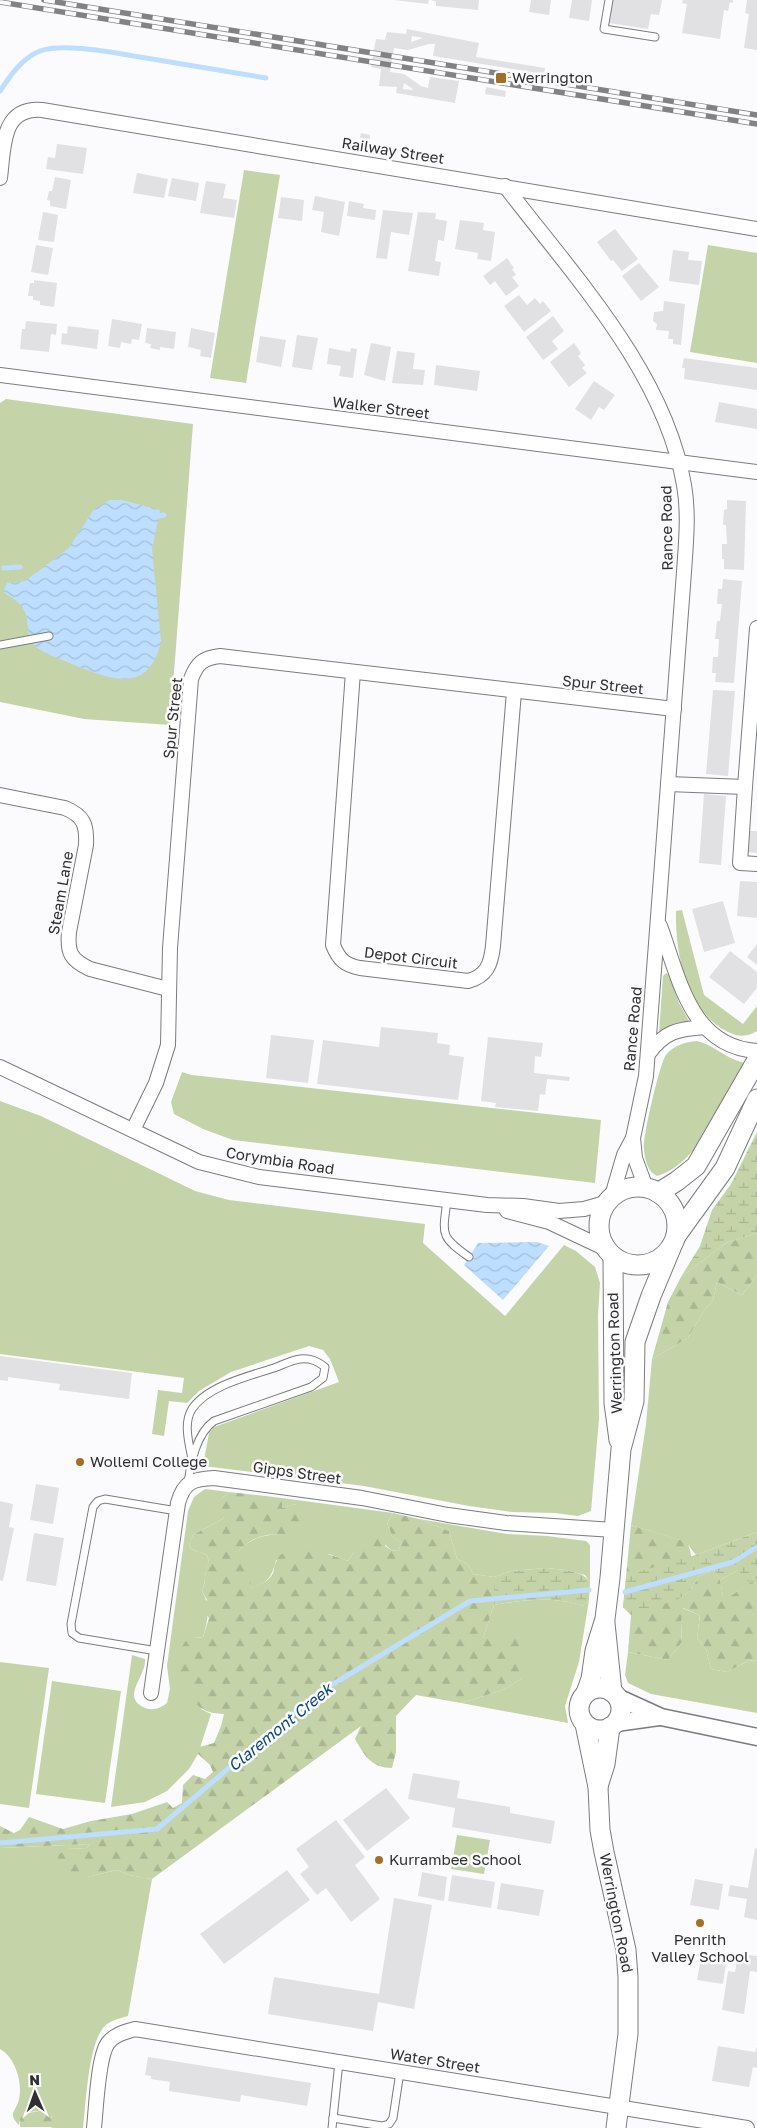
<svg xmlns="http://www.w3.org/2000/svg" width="757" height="2128" font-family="'Golos Text',sans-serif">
	<defs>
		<pattern id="forest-firs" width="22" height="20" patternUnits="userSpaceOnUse" patternTransform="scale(1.25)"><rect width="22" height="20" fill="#c4d4a8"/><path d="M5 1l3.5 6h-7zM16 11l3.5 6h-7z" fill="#a9b691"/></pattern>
		<pattern id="wetland-marsh" width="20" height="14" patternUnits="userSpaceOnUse" patternTransform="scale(1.25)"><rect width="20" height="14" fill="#c4d4a8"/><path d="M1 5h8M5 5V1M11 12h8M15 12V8" fill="none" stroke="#a9b691"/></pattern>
		<pattern id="water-waves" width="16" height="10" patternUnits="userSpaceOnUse" patternTransform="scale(1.25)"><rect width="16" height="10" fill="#bddeff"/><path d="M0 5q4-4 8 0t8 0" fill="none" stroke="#a3bfdb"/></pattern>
	</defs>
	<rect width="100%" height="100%" fill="#fbfbfd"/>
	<!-- green -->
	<g fill="#c4d4a8">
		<polygon points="244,170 280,175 246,383 210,378"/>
		<polygon points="708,245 757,253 757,363 690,352"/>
		<polygon points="6,399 193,424 170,725 84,719 0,702 0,403"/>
		<path d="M682,910L704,995L743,1024L757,1006V1031C748,1037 738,1037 728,1032C686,1011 675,954 676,911Z"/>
		<polygon points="666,973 670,976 679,1003 689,1021 679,1024 659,1033 663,976"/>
		<path d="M697,1041C715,1045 727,1060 745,1063C726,1098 698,1165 657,1176C647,1171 645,1160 644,1149C642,1140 660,1062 666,1055C674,1045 685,1042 697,1041Z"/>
		<polygon points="182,1072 192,1075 601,1120 595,1183 233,1140 203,1129 174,1114 171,1102"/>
		<polygon points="0,1101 41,1116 195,1191 229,1200 425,1224 423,1243 505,1316 564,1245 576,1251 595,1267 600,1283 598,1315 599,1419 591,1511 578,1516 555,1513 512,1512 469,1506 364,1486 203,1466 209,1433 214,1427 339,1382 330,1359 323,1350 309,1346 231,1372 199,1391 187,1403 169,1401 164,1436 152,1434 158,1390 182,1393 184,1378 0,1354"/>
		<polygon points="757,1275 757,1532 696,1555 686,1542 631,1525 646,1424 652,1359 688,1338 703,1312 713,1300 717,1282 742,1295"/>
		<path d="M205,1489L229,1492L221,1499L224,1518L193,1535L189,1544L191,1549L207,1555L209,1562C203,1574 207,1580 202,1591C211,1607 208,1620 203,1637L193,1638L194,1684L201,1709L211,1714L198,1754L189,1769L167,1791L145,1802L111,1807L132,1655L145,1659C145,1662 145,1667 143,1670C139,1683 124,1699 145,1708C153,1711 161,1708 167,1703L170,1689L167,1666L188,1511L194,1497Z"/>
		<path d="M282,1498L393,1513L387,1523L392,1536L402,1543L398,1551L391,1550L373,1534V1548L353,1553L348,1561L329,1554L276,1560C271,1579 268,1582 250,1588L239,1550C252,1538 263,1535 281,1534L296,1504L282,1508Z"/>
		<polygon points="419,1519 507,1534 547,1536 586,1541 590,1545 590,1582 585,1575 566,1570 546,1568 511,1571 494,1577 473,1574 468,1564 457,1559 449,1531"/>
		<polygon points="738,1570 751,1583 732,1595 723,1597 720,1580"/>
		<path d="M589,1600L579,1662L565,1706L568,1723L461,1703L503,1690L521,1679L483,1638L494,1605C521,1600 556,1596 582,1606Z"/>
		<polygon points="682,1608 700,1615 697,1638 706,1649 711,1669 727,1672 748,1661 757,1660 757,1713 651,1694 628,1683 625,1675 628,1652 668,1660 682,1642 681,1623"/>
		<polygon points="0,1662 49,1668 29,1808 0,1804"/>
		<polygon points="52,1681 121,1691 105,1803 36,1794"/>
		<polygon points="457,1835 490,1840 484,1874 451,1869"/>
		<path d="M90,1844L87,1848L68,1849L87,1877L117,1870L129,1875L152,1879L128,2016C121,2018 113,2020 107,2024C88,2038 86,2105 83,2128H50L53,2127L52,2117L44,2110L30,2112L20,2119L19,2125C16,2122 13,2119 13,2114C14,2109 18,2105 19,2099C23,2083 15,2057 0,2049V1848Z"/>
	</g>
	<!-- forest -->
	<g fill="url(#forest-firs)">
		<polygon points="757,1233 757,1275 742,1295 717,1282 713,1300 703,1312 688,1338 652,1359 668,1302 681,1277 726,1243"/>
		<path d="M229,1492L282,1498V1508L296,1504L304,1507L306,1526L298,1538C273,1532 259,1532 239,1550L252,1569L250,1588C259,1584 268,1583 273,1573C274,1570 274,1565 276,1562C287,1537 330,1555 348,1561L353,1553L364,1546L373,1548V1534L377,1529L387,1533L385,1546L391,1550L398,1551L402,1543L392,1536L387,1523L393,1513L419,1519L449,1531L457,1559L468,1564L473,1574L494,1577V1605L483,1638C499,1635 507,1632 521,1643L523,1658L521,1679L503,1690L461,1703L416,1695L396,1716V1752L392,1768C371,1768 364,1755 355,1739L361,1726L152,1879L129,1875L117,1870L87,1877L62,1876L55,1867L59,1854L68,1849L87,1848L90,1844L0,1848V1826L14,1833L20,1830L29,1817L63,1829L91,1821L132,1814L167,1802L173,1808L182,1803L183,1785L193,1775L205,1779L213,1772L210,1765L198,1754L199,1747L214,1743L221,1726L224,1714C209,1713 204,1712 193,1701L194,1684C189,1683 183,1681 181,1676C177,1666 179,1646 187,1640C192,1637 198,1638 203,1637L209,1618L203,1610L204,1603L207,1600L202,1591C207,1581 203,1572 209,1562L207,1555L191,1549L189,1544L193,1535L224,1518L219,1508L221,1499Z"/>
		<path d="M631,1525L687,1542C697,1564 687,1577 679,1599L690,1591L699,1576L714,1570L720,1580L723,1596L732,1595L750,1583L734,1566L757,1544V1660L748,1661L727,1672L711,1669L706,1649L697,1638L700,1615L683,1608L681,1623L682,1642L668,1660L628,1652L631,1615L623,1607Z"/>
		<polygon points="44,2110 49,2113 54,2121 53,2127 20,2127 20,2119 23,2114"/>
	</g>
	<!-- wetland -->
	<g fill="url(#wetland-marsh)">
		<polygon points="757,1132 757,1233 726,1243 681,1277 700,1246 712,1210 731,1184"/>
		<polygon points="757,1532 757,1578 751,1583 738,1570 720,1580 714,1570 699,1576 690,1591 679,1599 631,1615 623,1607 626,1581 634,1573 696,1555"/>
		<path d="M546,1568C561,1570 581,1569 590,1582L589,1600L582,1606C556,1596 521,1600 494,1605V1577L511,1571Z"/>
	</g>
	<!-- water -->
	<g fill="url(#water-waves)">
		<path d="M110,500H122L160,510L152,549L161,641C149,696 109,679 72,664C61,659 43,654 34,645C26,636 29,622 25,612C21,602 11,597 3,592L7,583L25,581L69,548L94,509Z"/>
		<polygon points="537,1242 549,1246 503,1300 464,1265 478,1243"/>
	</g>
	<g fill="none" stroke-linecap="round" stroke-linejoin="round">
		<!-- stream -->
		<g stroke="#bddeff" stroke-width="5">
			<path d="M0,91C10,76 22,58 40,51C65,42 119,54 146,58C186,65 226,71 266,78"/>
			<polyline points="154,517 164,515"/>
			<polyline points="4,568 20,567"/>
			<polyline points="625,1592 733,1562 757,1547"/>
			<polyline points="0,1843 157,1829 315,1695 470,1601 589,1590"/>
		</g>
	</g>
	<!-- building -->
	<g fill="#e1e0e2" fill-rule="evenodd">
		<polygon points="394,0 429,0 428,4"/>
		<polygon points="431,0 479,0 478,10 436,6 436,2"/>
		<polygon points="531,0 551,0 549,15 529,12"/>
		<polygon points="572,0 592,0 589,21 569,18"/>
		<polygon points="613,0 662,0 659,15 651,14 648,29 609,23"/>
		<polygon points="683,0 733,0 733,3 730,2 728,11 724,10 720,39 682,33 687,4 682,3"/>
		<polygon points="747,0 757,0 757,50 744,48 749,14 745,13"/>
		<path d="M407,29L479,43L476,57L545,68L544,74L433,56L435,44H429L408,50L394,48L390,72L404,74L421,86L428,88L430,77L459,81L455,103L396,93L397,87L379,86L381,69L371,67L376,39L385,40L387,32L406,34ZM412,36L423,38L411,42ZM404,83L414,90L403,89Z"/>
		<polygon points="486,87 506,91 505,97 485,94"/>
		<polygon points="361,133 370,135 370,139 360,138"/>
		<polygon points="57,144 87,148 83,174 46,169 48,157 55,158"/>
		<polygon points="137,173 168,179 164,198 133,193"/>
		<polygon points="55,177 71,180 66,209 50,206 50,201 47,200 49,191 52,191"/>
		<polygon points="172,178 199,183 196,201 168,196"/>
		<polygon points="206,181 226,184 223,198 237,200 234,218 200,213"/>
		<polygon points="315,196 345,202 339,236 321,232 324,212 312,210"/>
		<polygon points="281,197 304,200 302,221 278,218"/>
		<polygon points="349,201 364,204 363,208 376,210 375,220 347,216"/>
		<polygon points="383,210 413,213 409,235 391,232 387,259 376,258"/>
		<polygon points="43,212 58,215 54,242 38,240"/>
		<polygon points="418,212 436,213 435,219 447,221 444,241 438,240 435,261 441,262 439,276 408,271"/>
		<polygon points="460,220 484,223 483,230 495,232 491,261 477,259 478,253 455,249"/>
		<polygon points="615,229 638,259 622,271 613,260 611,261 597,242"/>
		<polygon points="36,245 53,248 48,275 31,272"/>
		<polygon points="673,250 689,252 688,260 702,261 699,285 669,281"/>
		<polygon points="507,258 514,268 512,269 516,275 512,277 519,286 506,296 495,281 490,285 483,276"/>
		<polygon points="639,263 659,287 641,301 622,276"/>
		<polygon points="34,280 57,283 54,307 40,305 40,301 33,300 33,296 28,296 30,283 34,283"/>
		<polygon points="519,295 527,305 535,298 540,304 543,301 551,311 524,332 504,306"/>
		<polygon points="664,301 685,304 681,345 673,344 673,339 668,339 669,331 656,330 657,324 653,321 654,312 663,311"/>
		<polygon points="553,316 564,331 552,341 558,349 543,360 526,337"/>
		<polygon points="112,319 142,324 139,340 132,339 131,344 121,342 120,348 108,346"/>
		<polygon points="26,321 57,324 56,335 51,334 49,352 20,349 22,329 25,329"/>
		<polygon points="68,326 99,330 97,349 61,344 62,333 67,334"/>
		<polygon points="147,328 176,332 174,349 160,347 160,350 150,348 151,344 145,343"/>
		<polygon points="191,328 215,333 211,358 200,356 201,350 188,347"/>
		<polygon points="297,335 318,338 312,370 292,367"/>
		<polygon points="260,336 286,340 281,367 256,362"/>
		<polygon points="371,343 391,347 385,381 364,375"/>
		<polygon points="574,343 581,353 578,356 585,365 582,368 587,373 569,387 550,362"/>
		<polygon points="329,348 350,352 351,348 357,349 353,378 339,376 341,366 327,364"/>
		<polygon points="397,351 415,353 413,369 425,370 423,385 392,383"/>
		<polygon points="684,358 757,368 757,390 684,379 685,368 682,368"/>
		<polygon points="436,365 480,371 477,391 434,385"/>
		<polygon points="594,381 615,395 604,410 599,407 591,420 575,409"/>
		<polygon points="719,402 757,409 757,429 715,422"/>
		<polygon points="727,500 746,501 744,570 724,569 724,559 722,559 722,544 727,544 726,525 723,525 724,510 727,509"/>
		<polygon points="723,579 742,581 734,683 715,682 716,673 712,673 713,657 718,657 719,639 715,639 717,621 720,621 722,604 717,604 718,589 722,589"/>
		<polygon points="713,690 735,691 728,776 706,774"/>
		<polygon points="704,794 726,796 721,865 699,863"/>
		<polygon points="748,831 757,831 757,853 747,852"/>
		<polygon points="740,881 757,882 757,918 737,916"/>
		<polygon points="723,901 735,943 704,952 692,909"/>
		<polygon points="757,944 757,965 747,957"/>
		<polygon points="730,951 757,972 757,988 744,1004 709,977"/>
		<polygon points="381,1027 438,1033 437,1043 450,1045 449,1055 464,1057 458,1100 317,1084 323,1040 379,1047"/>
		<polygon points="271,1035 314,1040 308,1083 266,1078"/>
		<polygon points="488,1037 543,1043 541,1057 535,1056 534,1073 570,1077 569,1081 547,1079 545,1095 540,1094 538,1111 495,1107 496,1103 481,1101"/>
		<polygon points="0,1356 132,1373 129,1399 59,1390 60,1384 8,1377 8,1381 0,1380"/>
		<polygon points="36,1484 59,1488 53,1524 30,1520"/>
		<polygon points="0,1501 13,1504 9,1527 14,1528 3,1581 0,1580"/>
		<polygon points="34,1533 64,1538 56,1586 26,1581"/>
		<polygon points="413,1773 460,1781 457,1798 510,1807 510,1813 555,1821 551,1844 452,1827 455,1808 408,1799"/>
		<polygon points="386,1788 410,1818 367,1851 343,1820"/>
		<polygon points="336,1820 365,1857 355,1865 380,1899 351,1922 326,1888 317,1895 300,1874 309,1867 296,1849"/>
		<polygon points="755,1848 757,1849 757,1920 744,1917 747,1899 728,1896 730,1885 748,1888"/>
		<polygon points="287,1870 310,1900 224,1964 200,1934"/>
		<polygon points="422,1872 447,1877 444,1901 418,1896"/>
		<polygon points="452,1875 495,1882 491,1908 448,1901"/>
		<polygon points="695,1879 723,1884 719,1910 690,1905"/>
		<polygon points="501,1883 544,1890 539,1916 497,1909"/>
		<polygon points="394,1898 432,1905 414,2009 378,2002 373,2031 268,2014 274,1977 379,1994"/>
		<polygon points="702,1951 727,1956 723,1984 697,1980"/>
		<polygon points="738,1954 757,1956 757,1972 750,1971 744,2014 722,2010 728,1971 735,1972"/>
		<polygon points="718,2046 755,2052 757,2047 757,2068 753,2067 749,2087 712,2081"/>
		<polygon points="148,2057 311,2083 307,2106 241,2095 240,2102 169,2091 170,2082 151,2079 151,2076 145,2075"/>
	</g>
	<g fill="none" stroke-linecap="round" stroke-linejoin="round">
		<defs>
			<g id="service">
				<polyline points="609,0 604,29 655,37"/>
				<polyline points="0,645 49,636"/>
				<path d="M447,1200C443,1234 439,1236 469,1257"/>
				<path d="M188,1483C191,1462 196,1434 214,1421L311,1387L323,1378L325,1367C317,1361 311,1358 300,1359C292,1360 282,1365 274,1368C249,1376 207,1386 192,1409C183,1423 189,1443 192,1459"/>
				<polyline points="157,1651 79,1638 72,1633 71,1624 93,1507 98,1501 105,1499 177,1511"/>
				<polyline points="333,2118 382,2126 389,2124 393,2118 400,2072"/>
				<polyline points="332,2128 339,2062"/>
			</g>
			<g id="minor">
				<path d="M0,178C4,147 1,107 42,110L757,229"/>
				<path d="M505,186C572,274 665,372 684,485C689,513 686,543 684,572L646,1076L633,1138L624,1155L612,1196"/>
				<polyline points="0,375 757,472"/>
				<path d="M353,672L333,945C339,960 345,965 360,968L468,981C487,976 491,964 493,946L514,692"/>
				<polyline points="668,784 745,787 757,628"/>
				<polyline points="745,787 740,863 757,864"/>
				<path d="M0,795L65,808C84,816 87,825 86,845L69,932C67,953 71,960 90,969L168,989"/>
				<path d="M660,926C679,977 690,1047 757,1051"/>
				<path d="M648,1054C665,1031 678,1029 705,1027"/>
				<polyline points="0,1067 199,1162 259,1177 487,1205 523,1206 559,1211 584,1209 605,1203"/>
				<path d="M133,1130L156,1083L168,1045L170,948L191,679C197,663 203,658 220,656L674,709"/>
				<polyline points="633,1138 635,1158 646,1188"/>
				<polyline points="507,1211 549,1222 604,1248"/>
				<path d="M151,1693L178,1503C184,1482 192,1479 214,1478L362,1498L448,1515L506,1523L614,1530"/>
				<path d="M94,2128C96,2110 98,2056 108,2043C115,2034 125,2032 135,2029L747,2128"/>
			</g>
			<g id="tertiary">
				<polyline points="617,1697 661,1717 757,1737"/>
				<polyline points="616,1723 659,1717"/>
			</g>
			<g id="secondary">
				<circle cx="638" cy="1226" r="39"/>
				<polyline points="658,1193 677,1181 696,1166 757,1060"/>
				<polyline points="676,1236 725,1168 757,1099"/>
				<polyline points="613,1258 614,1403 619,1440"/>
				<polyline points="605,1623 612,1692"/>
				<circle cx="600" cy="1709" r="21"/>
				<polyline points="586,1693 591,1679 595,1651 605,1619 610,1578 621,1449 634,1401 635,1342 651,1296 671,1248"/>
				<polyline points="585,1724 598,1787 600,1830 604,1852 626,1950 628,1977 628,2034 616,2128"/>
				<polyline points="598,1786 605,1764 610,1727"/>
			</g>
		</defs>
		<!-- service casing -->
		<use href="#service" stroke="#7b7c7d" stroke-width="9"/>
		<!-- minor casing -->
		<use href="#minor" stroke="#7b7c7d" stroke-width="16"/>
		<!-- tertiary casing -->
		<use href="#tertiary" stroke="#7b7c7d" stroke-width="19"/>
		<!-- secondary casing -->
		<use href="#secondary" stroke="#7b7c7d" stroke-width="21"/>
		<!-- service -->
		<use href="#service" stroke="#fff" stroke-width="7"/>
		<!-- minor -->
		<use href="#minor" stroke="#fff" stroke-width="14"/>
		<!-- tertiary -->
		<use href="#tertiary" stroke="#fff" stroke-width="16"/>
		<!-- secondary -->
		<use href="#secondary" stroke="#fff" stroke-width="19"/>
		<defs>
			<g id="rail">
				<polyline points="44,0 757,115"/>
				<polyline points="0,2 757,124"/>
			</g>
		</defs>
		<!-- rail casing -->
		<use href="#rail" stroke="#828284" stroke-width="5.5"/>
		<!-- rail -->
		<use href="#rail" stroke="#fbfbfd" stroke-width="4" stroke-dasharray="11" stroke-linecap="butt"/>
	</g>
	<!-- markers -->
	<g fill="#a36f27" stroke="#fbfbfd" stroke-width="2">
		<rect x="495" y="72" width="12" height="12" rx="2.5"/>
		<circle cx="80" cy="1462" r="5"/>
		<circle cx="379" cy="1860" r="5"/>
		<circle cx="700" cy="1923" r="5"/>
	</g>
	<g text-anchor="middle" stroke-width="5" stroke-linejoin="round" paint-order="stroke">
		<!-- poi labels -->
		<g font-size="15" fill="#303031" stroke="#fbfbfd" text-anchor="start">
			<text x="512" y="83">Werrington</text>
			<text x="90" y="1467">Wollemi College</text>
			<text x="389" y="1865">Kurrambee School</text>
			<text x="700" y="1945" text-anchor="middle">Penrith<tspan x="700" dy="17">Valley School</tspan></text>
		</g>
		<!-- street labels -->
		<g font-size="15" fill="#303031" stroke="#fbfbfd">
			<text transform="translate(393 151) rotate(9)" y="5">Railway Street</text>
			<text transform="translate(381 408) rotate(7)" y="5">Walker Street</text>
			<text transform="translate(667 528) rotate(-91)" y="5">Rance Road</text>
			<text transform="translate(603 685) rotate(6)" y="5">Spur Street</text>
			<text transform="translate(173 718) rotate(-84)" y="5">Spur Street</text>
			<text transform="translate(61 893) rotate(-80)" y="5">Steam Lane</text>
			<text transform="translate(411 958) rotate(7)" y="5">Depot Circuit</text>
			<text transform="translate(633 1029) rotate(-85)" y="5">Rance Road</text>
			<text transform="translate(280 1161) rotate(9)" y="5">Corymbia Road</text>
			<text transform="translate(615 1353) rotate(-92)" y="5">Werrington Road</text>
			<text transform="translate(297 1473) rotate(8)" y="5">Gipps Street</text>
			<text transform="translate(616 1913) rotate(79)" y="5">Werrington Road</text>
			<text transform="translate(435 2061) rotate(9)" y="5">Water Street</text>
		</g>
		<!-- water labels -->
		<g font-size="16" font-style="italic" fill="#0a487a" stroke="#fbfbfd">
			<text transform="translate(280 1727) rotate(-39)" y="6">Claremont Creek</text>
		</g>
	</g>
	<!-- north arrow -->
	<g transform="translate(35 2093) rotate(358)" stroke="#fbfbfd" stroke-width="4" paint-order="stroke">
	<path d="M0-4L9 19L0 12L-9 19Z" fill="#303031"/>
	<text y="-8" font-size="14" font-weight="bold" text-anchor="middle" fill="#303031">N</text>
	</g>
</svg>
